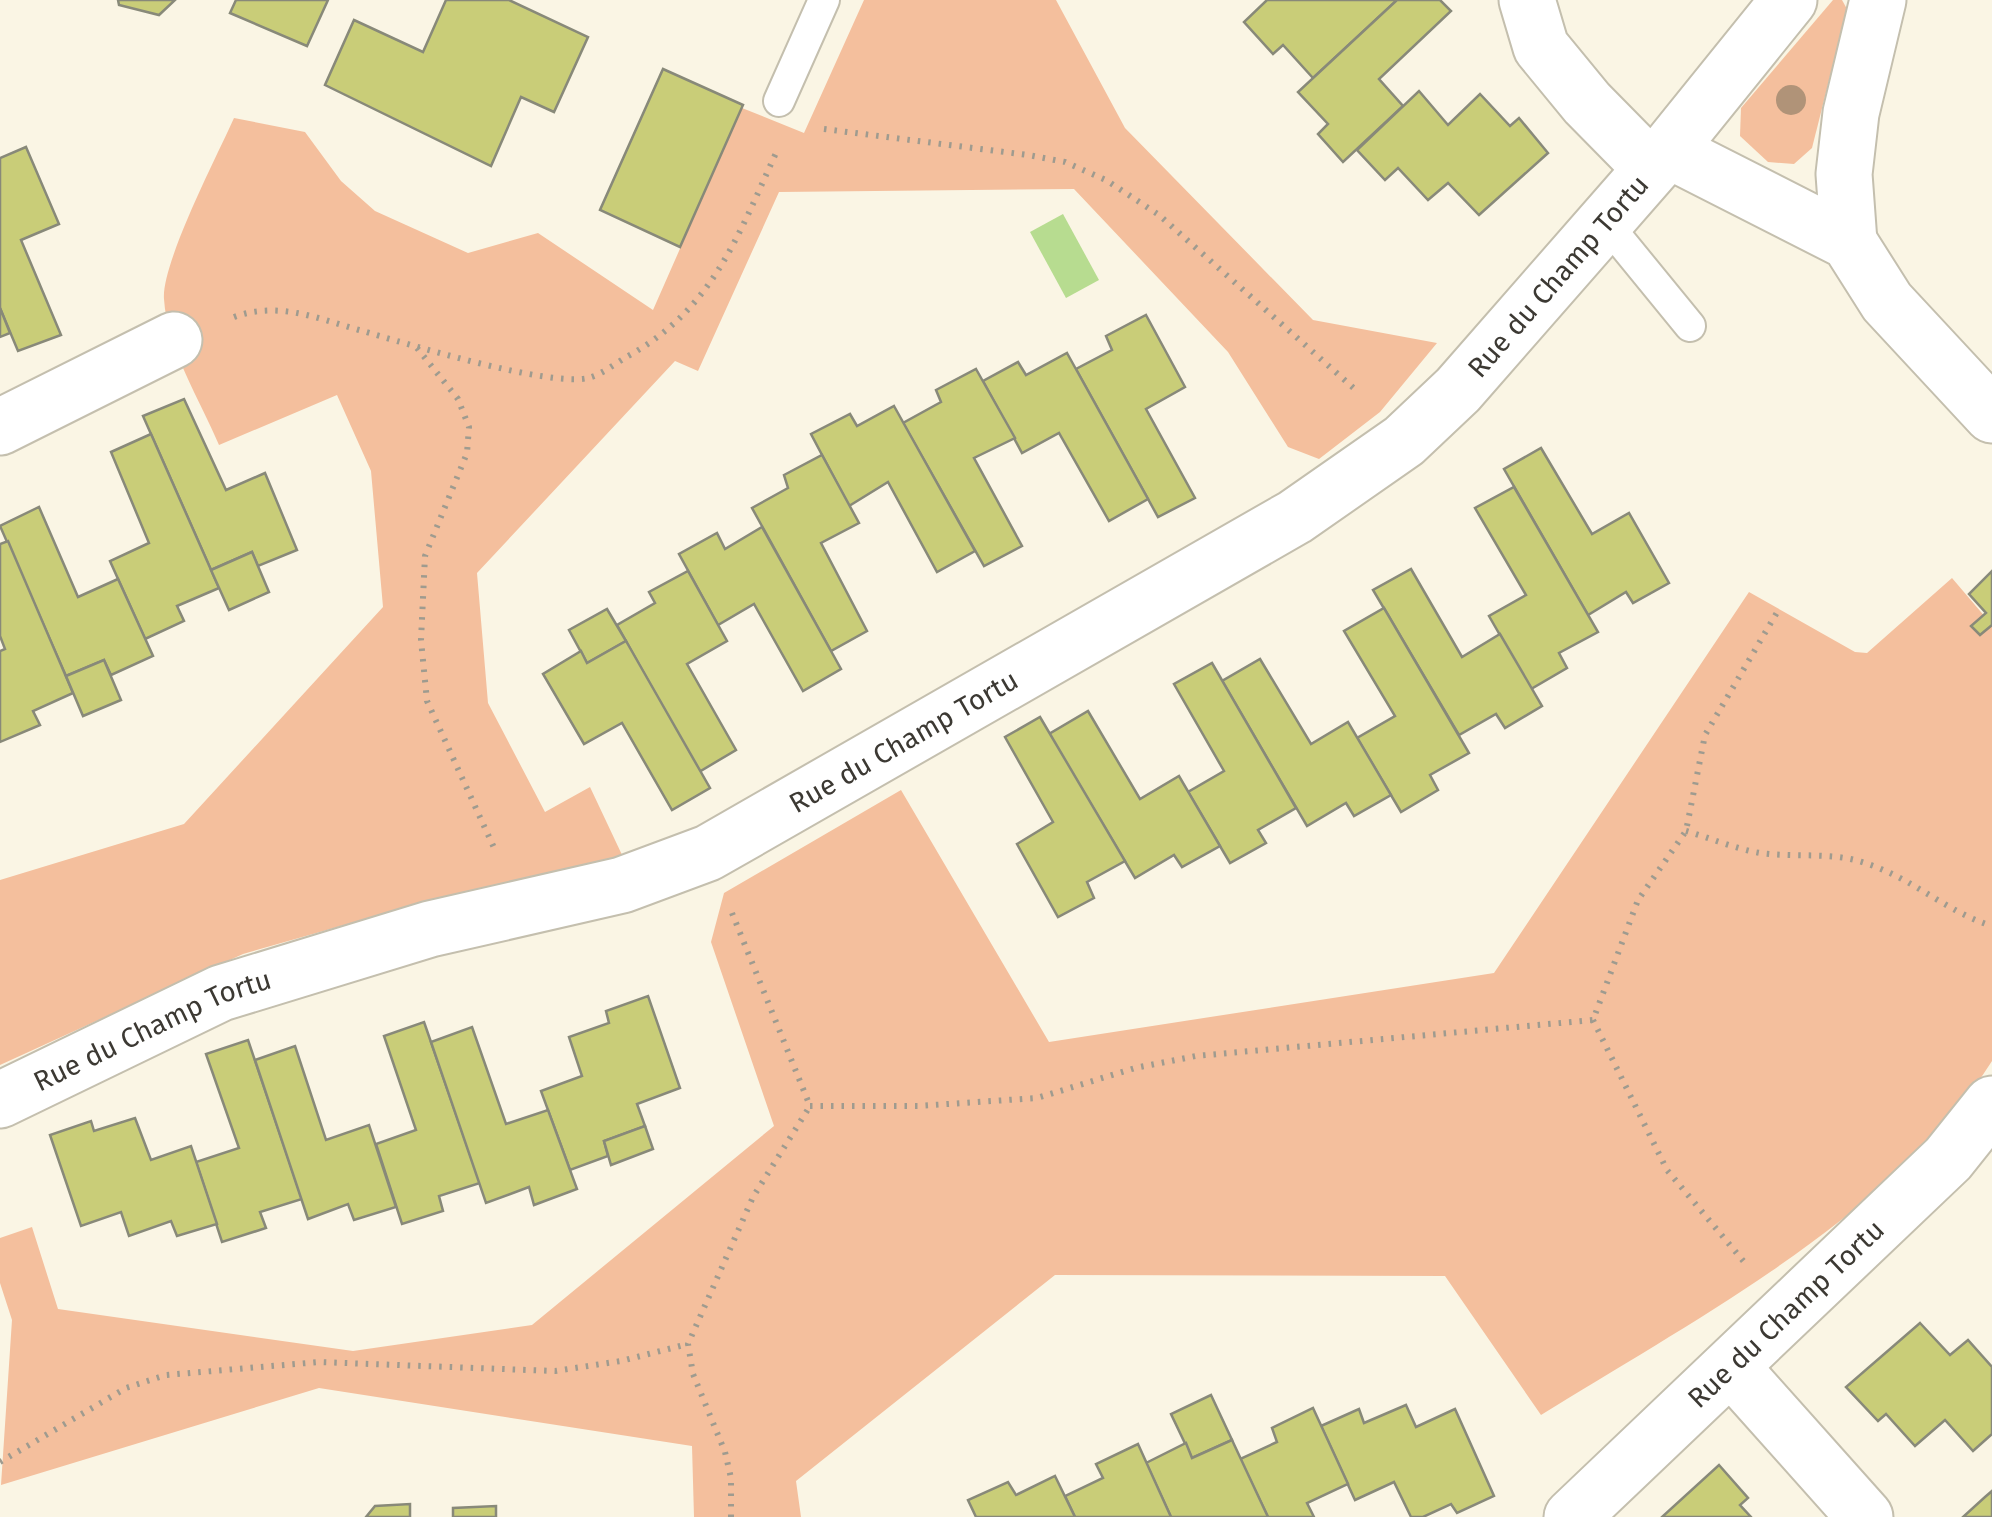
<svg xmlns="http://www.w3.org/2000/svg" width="1992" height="1517" font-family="'Fira Sans',sans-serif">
	<rect width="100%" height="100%" fill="#faf5e4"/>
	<!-- green -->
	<g fill="#f4bf9d">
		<path d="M864,0H1056L1125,128L1313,320L1437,343L1380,412L1319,459L1288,447L1228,352L1074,189L779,192L698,371L675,361L477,573L488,703L545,812L590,787L623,857L425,902L243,954L0,1065V880L184,824L383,607L371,471L337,395L219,445C200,400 167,348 164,299C161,264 218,154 234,118L305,132L341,181L375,211L468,253L538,233L653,310L742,108L804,133Z"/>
		<polygon points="1833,0 1842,0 1847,9 1812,148 1794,164 1768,162 1740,136 1741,108"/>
		<path d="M1952,578L1992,625V1061C1895,1215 1692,1321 1541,1415L1445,1276L1055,1275L796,1481L801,1517H694L692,1446L319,1388L1,1485L12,1320L0,1283V1238L32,1227L58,1309L353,1351L532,1325L774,1126L711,942L724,893L901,790L1049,1042L1494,973L1749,592L1855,652L1867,653Z"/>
	</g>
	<!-- water -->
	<polygon fill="#b7dc90" points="1063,214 1099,280 1066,298 1030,232"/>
	<!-- building -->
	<g fill="#c9cd78" stroke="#888979" stroke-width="2.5">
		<polygon points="118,0 175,0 159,15 119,5"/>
		<polygon points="236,0 328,0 307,46 230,13"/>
		<polygon points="446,0 509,0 588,37 554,112 521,97 491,166 325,85 354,20 423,52"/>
		<polygon points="1267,0 1397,0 1313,78 1283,45 1273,54 1244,22"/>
		<polygon points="1397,0 1440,0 1451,11 1379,79 1403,106 1343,162 1318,134 1328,124 1298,92"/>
		<polygon points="663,69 743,105 680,247 600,210"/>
		<polygon points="1419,91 1448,125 1480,94 1510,126 1519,118 1548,153 1479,215 1448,183 1428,200 1398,168 1385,180 1357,150"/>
		<polygon points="26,147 59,224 21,240 61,335 18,351 0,308 0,158"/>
		<polygon points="0,308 10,333 0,337"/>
		<polygon points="1146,315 1185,387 1146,409 1195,498 1158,517 1076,369 1112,350 1106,336"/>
		<polygon points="1067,353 1148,499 1109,521 1059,433 1022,453 983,381 1018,362 1026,375"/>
		<polygon points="976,369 1015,438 974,458 1022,546 984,566 903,423 941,402 936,390"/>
		<polygon points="184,399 226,490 265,473 297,550 258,566 252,552 211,570 143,416"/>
		<polygon points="894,406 975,551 937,572 888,482 849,506 811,434 850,414 857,426"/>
		<polygon points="151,434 219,588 177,606 184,621 145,639 110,561 149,543 111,452"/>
		<polygon points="1541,448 1592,534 1629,513 1669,583 1633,603 1626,592 1588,615 1504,469"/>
		<polygon points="822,455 859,523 821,543 867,631 831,651 752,508 788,488 784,475"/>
		<polygon points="1514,487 1598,632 1559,653 1567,668 1531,689 1489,616 1526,595 1475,508"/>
		<polygon points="39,507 78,597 118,579 153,656 111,675 104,660 66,676 0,526"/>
		<polygon points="762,527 841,669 803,691 754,604 718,625 679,554 717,533 725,549"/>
		<polygon points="8,541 73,693 33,711 40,725 0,742 0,651 5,649 0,636 0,544"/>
		<polygon points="252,552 269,592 229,610 211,570"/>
		<polygon points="1411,569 1462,657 1500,634 1542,706 1505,728 1496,714 1459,735 1373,590"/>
		<polygon points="688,571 727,641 687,664 736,750 699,772 617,625 655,603 649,592"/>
		<polygon points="1992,571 1992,625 1980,635 1971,626 1986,613 1969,594"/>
		<polygon points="1384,608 1469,753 1430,775 1438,790 1401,812 1357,738 1395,716 1344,631"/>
		<polygon points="607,609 626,641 587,663 569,630"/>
		<polygon points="626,641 710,788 672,810 622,723 584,744 543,674 581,651 587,663"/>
		<polygon points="1260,659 1311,744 1348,722 1391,795 1354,816 1346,803 1307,826 1222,681"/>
		<polygon points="104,660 121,700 83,716 66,676"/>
		<polygon points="1212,663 1296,808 1258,830 1266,843 1230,863 1188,792 1224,771 1174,684"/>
		<polygon points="1088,711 1140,799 1179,776 1220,846 1182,867 1174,855 1135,878 1049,734"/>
		<polygon points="1040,717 1125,861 1087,882 1094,898 1058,917 1017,844 1053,822 1005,737"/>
		<polygon points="648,996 680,1088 637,1104 645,1126 604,1141 608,1156 570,1170 541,1091 582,1076 569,1037 609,1023 606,1011"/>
		<polygon points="424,1022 480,1183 439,1196 443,1211 402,1224 376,1144 416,1130 384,1036"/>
		<polygon points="472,1027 506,1124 548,1110 577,1189 534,1205 529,1187 486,1203 431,1042"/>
		<polygon points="248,1040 302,1199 260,1212 266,1228 222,1242 196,1162 239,1148 206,1054"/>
		<polygon points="295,1046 326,1140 369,1125 396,1207 354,1220 348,1204 308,1219 255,1060"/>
		<polygon points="135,1118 151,1160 191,1146 217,1224 177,1236 171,1221 129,1236 121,1212 81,1226 50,1135 91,1121 94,1131"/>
		<polygon points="645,1126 653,1149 611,1165 604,1141"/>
		<polygon points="1920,1323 1950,1355 1968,1340 1992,1367 1992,1434 1973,1451 1945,1420 1915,1446 1886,1414 1878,1421 1846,1387"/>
		<polygon points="1211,1395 1232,1440 1192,1458 1171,1414"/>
		<polygon points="1406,1405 1416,1427 1455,1409 1494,1496 1457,1513 1451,1504 1423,1517 1411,1517 1394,1482 1355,1500 1321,1426 1359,1409 1364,1423"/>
		<polygon points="1313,1408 1348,1484 1307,1503 1314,1517 1268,1517 1240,1459 1277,1442 1272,1428"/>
		<polygon points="1232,1440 1268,1517 1171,1517 1146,1463 1186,1443 1192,1458"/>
		<polygon points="1138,1444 1171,1517 1075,1517 1065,1496 1103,1478 1096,1464"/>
		<polygon points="1719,1465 1748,1498 1740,1505 1751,1517 1662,1517"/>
		<polygon points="1055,1476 1075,1517 976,1517 968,1500 1008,1482 1016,1495"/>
		<polygon points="1992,1491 1992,1517 1963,1517 1985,1497"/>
		<polygon points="410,1504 410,1517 366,1517 375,1506"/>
		<polygon points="496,1506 496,1517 453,1517 453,1508"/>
	</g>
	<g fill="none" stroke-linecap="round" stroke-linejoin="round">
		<defs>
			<g id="lane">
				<polyline points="779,101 824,0"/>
				<polyline points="1605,222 1690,326"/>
			</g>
			<g id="street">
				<polyline points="1527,0 1541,47 1587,103 1651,168"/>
				<polyline points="1668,150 1789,0"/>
				<polyline points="1849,242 1844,174 1851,113 1878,0"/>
				<polyline points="0,427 174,340"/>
				<path id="s1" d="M0,1100L221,993L430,929L622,885L708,853L1295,517L1404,441L1458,390L1668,150L1849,242L1887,302L1992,415"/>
				<polyline points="1732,1368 1865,1517"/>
				<path id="s2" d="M1572,1517L1948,1159L1992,1104"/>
			</g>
		</defs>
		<!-- lane casing -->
		<use href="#lane" stroke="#c4bfae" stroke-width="34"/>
		<!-- street casing -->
		<use href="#street" stroke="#c4bfae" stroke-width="59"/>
		<!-- path -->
		<g stroke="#9f9b8f" stroke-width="6" stroke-dasharray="2.5 8" stroke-linecap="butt">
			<polyline points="824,129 1028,155 1065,162 1106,180 1159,215 1358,392"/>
			<path d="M234,317C277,301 317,318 359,330C405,343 547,387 588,378C601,375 616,363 628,356C712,310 738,236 776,153"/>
			<polyline points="417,348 458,399 469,427 467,453 425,556 421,640 427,701 495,850"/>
			<path d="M1686,831C1710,838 1736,849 1760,853C1797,858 1833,851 1868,864C1913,879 1947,912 1992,926"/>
			<polyline points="732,913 810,1106"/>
			<polyline points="1593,1020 1667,1170 1745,1263"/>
			<polyline points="810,1106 918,1106 1037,1098 1135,1068 1196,1056 1593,1020 1638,900 1686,831 1705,735 1779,609"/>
			<polyline points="0,1462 126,1388 166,1375 319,1362 555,1371 621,1361 688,1344"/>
			<polyline points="731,1517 731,1478 725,1452 693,1374 688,1344 753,1197 810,1106"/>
		</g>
		<!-- lane -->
		<use href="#lane" stroke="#fff" stroke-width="30"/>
		<!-- street -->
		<use href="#street" stroke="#fff" stroke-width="55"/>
	</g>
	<!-- trees -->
	<circle fill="#b09378" cx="1791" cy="100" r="15"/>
	<g text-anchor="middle" stroke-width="8" stroke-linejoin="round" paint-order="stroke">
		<!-- street labels -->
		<g font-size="28" fill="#3c3933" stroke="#fff">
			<text dy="10" stroke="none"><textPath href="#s1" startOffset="1788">Rue du Champ Tortu</textPath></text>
			<text dy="10" stroke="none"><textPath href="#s1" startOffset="978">Rue du Champ Tortu</textPath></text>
			<text dy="10" stroke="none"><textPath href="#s1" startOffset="168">Rue du Champ Tortu</textPath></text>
			<text dy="10" stroke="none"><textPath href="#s2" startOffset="295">Rue du Champ Tortu</textPath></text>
		</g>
	</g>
</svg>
